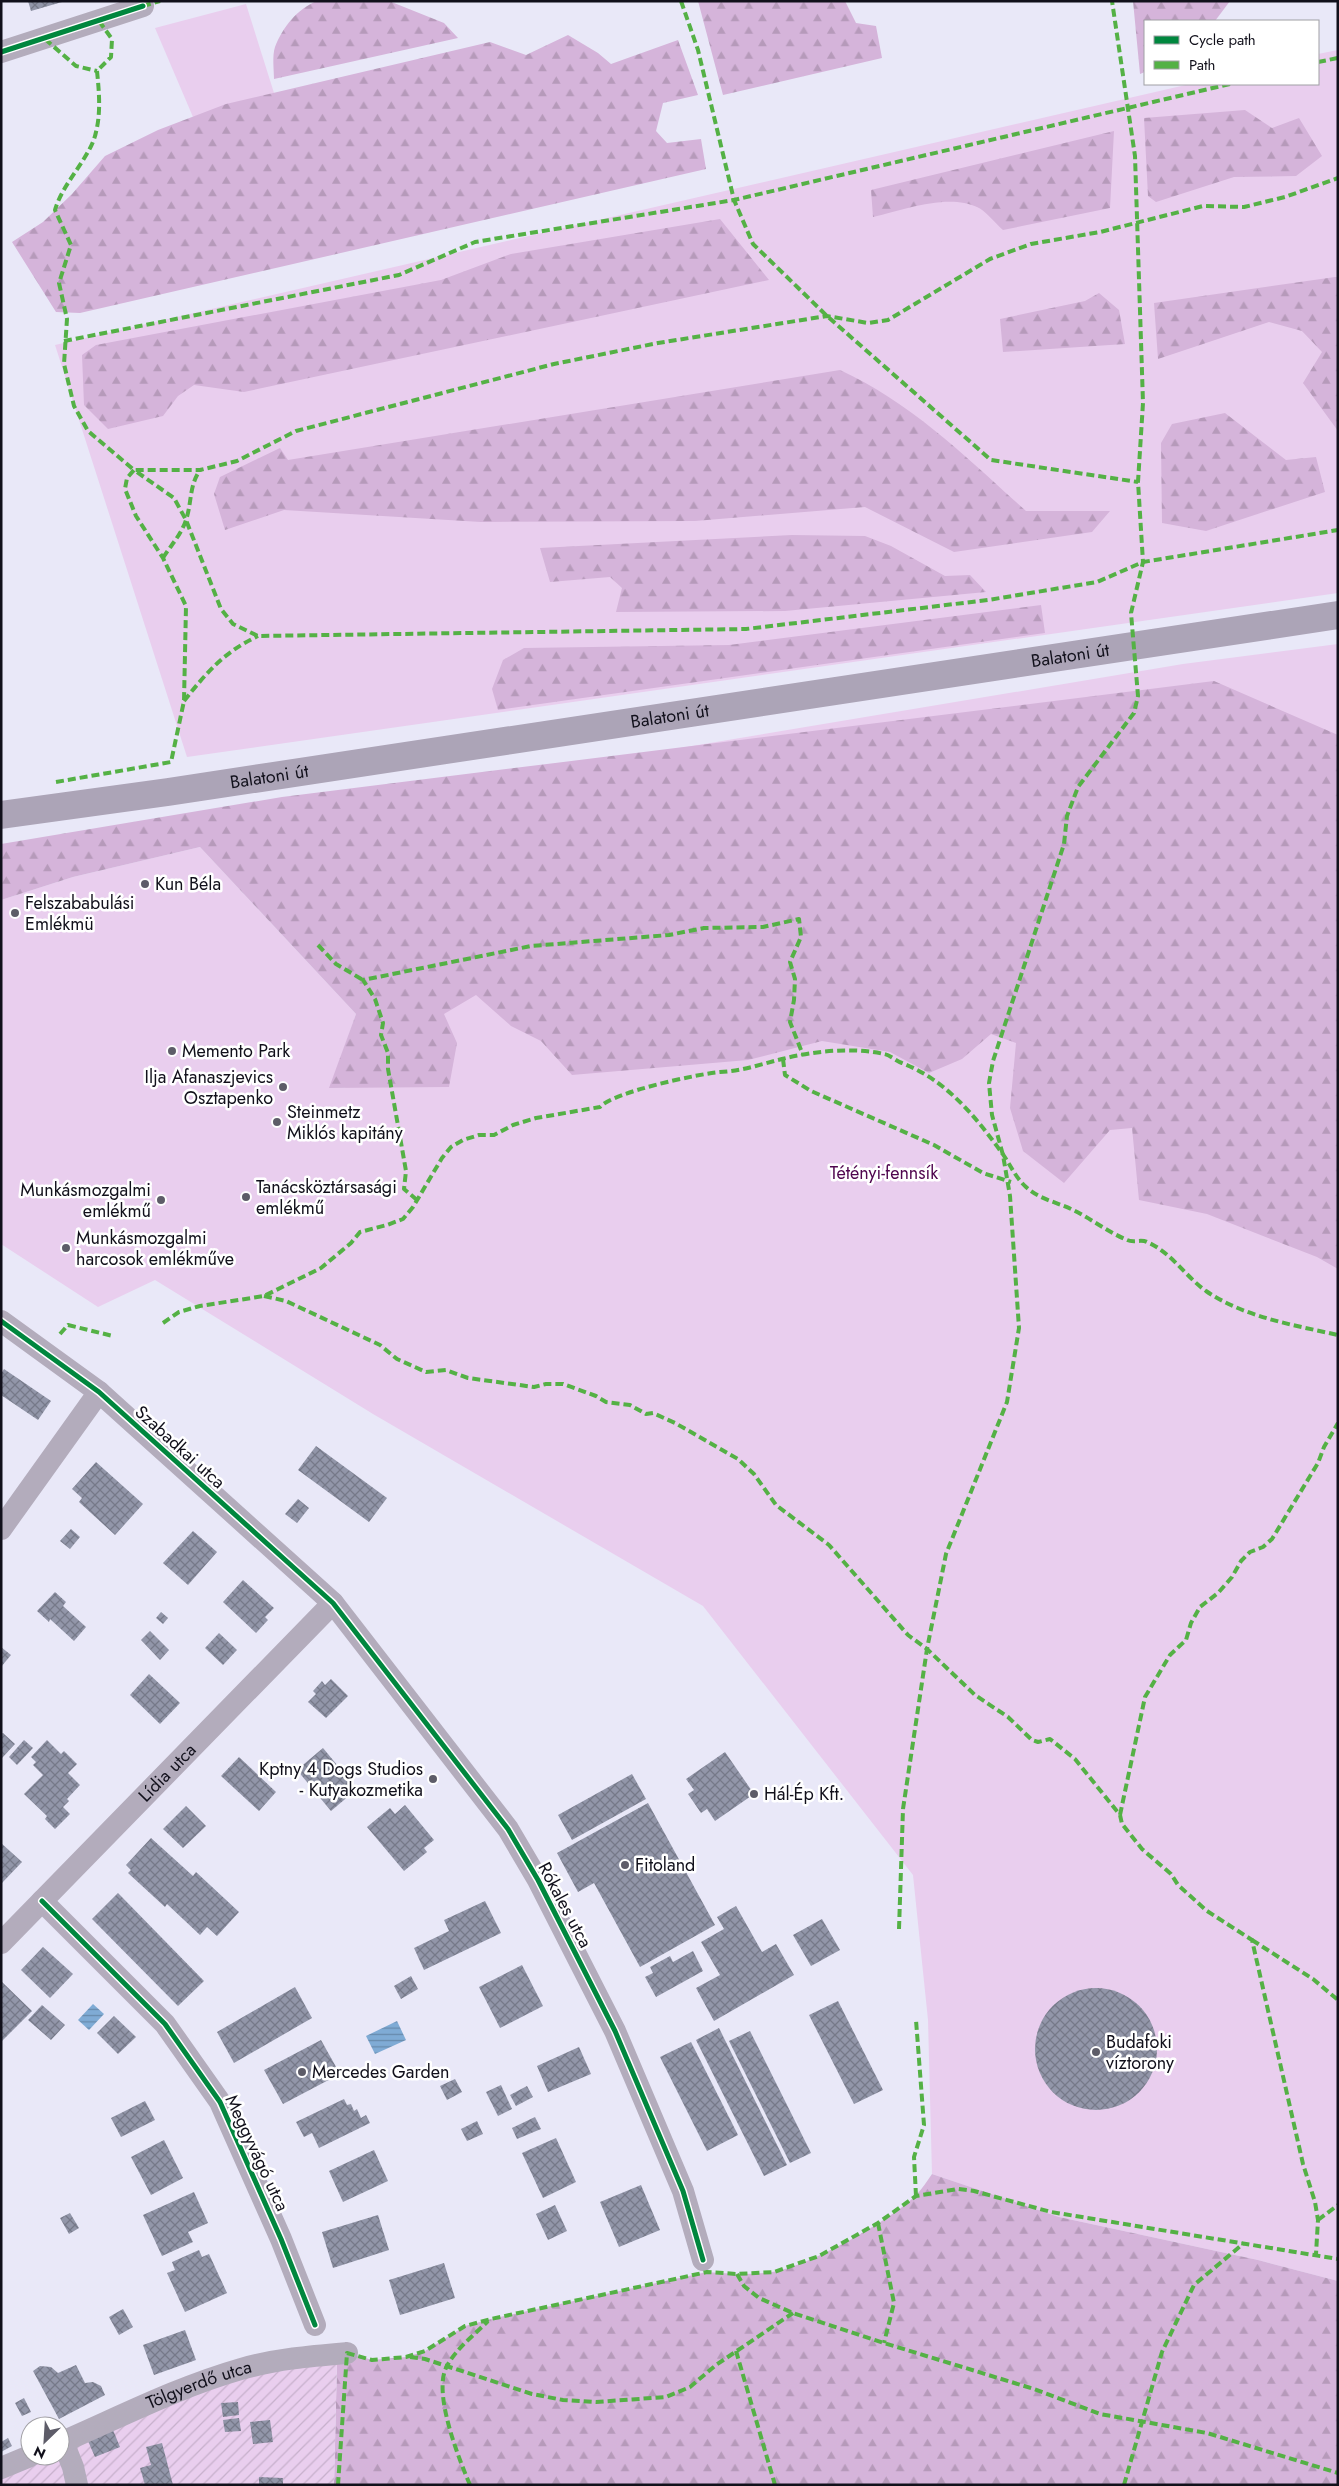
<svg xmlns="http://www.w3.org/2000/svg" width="1339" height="2486" font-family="Jost,sans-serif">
	<defs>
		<pattern id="forest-firs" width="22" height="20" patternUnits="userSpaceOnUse" patternTransform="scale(1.25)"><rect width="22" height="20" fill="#d5b4da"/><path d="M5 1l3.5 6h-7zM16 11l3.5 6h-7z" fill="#b69aba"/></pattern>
		<pattern id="garden-furrows" width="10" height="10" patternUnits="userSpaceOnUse" patternTransform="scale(1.25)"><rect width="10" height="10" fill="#e9ceee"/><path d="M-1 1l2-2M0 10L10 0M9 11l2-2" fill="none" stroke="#c7b0cc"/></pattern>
		<pattern id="water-rules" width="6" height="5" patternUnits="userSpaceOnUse" patternTransform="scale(1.25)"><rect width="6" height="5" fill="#7fabd5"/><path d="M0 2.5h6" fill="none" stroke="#678aac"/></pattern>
		<pattern id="building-cross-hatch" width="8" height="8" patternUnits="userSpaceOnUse" patternTransform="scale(1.25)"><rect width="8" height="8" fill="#9296a9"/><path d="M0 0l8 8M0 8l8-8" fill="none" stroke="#767989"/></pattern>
	</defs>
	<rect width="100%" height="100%" fill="#e9e8f8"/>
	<!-- green -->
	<g fill="#e9ceee">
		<polygon points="246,4 274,93 193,117 155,28"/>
		<polygon points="1338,50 1338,593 187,757 55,345 1190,84 1318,84 1318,54"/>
		<polygon points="1338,644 1338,2281 1258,2260 1059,2217 932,2174 928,2020 913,1875 703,1606 373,1414 155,1280 98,1307 1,1244 1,900 73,877 200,847 356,1014 330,1088 345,1088 530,773 1183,664"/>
	</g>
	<!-- forest -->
	<g fill="url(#forest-firs)">
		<path d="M317,1H389L444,23L458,38L274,79C274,70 272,56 275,47C283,27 297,9 317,1Z"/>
		<polygon points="698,1 845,1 856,23 876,26 882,58 723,95"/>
		<polygon points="1133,1 1230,1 1215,21 1145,21 1145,72 1140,74"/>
		<polygon points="568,35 598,53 611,64 678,40 698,95 663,103 656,131 667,143 701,139 706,169 80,313 56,312 12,242 43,222 72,194 105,156 158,130 226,104 490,42 526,55"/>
		<polygon points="1245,110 1272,128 1299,118 1322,156 1296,176 1234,177 1156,202 1148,196 1144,118"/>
		<path d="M1114,131L1110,208L1003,230C995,223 986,211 977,207C948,193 903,210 873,217L871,190Z"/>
		<polygon points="720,219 769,280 244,392 194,385 178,396 163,416 108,429 84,405 82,355 96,345 441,280 511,254"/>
		<polygon points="1335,277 1338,277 1338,431 1303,383 1322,352 1302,331 1269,322 1158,359 1154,303"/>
		<polygon points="1099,293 1119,310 1125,344 1003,352 1000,319 1085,301"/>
		<path d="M840,370C912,403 968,459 1026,511H1110L1092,532L954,552L865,507L695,521L481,522L284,510L225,530L214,494L220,477L280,448L288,460Z"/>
		<polygon points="1225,413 1286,460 1316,457 1325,492 1206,531 1162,523 1161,443 1172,424"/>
		<polygon points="792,535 865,536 891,546 945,576 970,575 986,592 785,611 616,612 622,588 610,577 550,582 540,548"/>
		<polygon points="1041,605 1045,633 498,710 492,689 503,660 524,648 729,645"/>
		<polygon points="1214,681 1338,735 1338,1269 1317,1257 1207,1214 1139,1200 1132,1128 1110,1130 1064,1183 1023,1151 1010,1108 1016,1043 991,1034 962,1059 929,1073 890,1052 822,1041 748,1060 572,1075 541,1041 511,1026 476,995 444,1014 457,1043 449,1087 329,1088 356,1014 200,847 73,877 1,900 1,844 282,797"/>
		<path d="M932,2174L1059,2217L1258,2260L1338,2281V2485H334L337,2361L347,2353L372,2360L406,2357L425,2351L465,2326L491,2319L707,2272C729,2274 750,2275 772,2272C805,2268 892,2220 916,2195C922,2189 927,2181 932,2174Z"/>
	</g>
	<!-- garden -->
	<polygon fill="url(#garden-furrows)" points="337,2361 334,2485 1,2485 1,2468 30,2456 60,2456 60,2443 241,2369"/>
	<!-- water -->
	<g fill="url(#water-rules)">
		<polygon points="93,2004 104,2014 89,2030 78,2020"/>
		<polygon points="397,2021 406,2040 375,2054 366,2036"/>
	</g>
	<!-- building -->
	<g fill="url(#building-cross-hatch)">
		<polygon points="28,1 62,1 62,2 31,11"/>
		<polygon points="4,1369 51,1401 38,1420 1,1395 1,1374"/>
		<polygon points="316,1446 387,1498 369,1522 298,1470"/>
		<polygon points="96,1462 143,1504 115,1535 79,1502 82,1498 72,1489"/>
		<polygon points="298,1499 309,1508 297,1523 285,1514"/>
		<polygon points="71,1529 80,1537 70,1549 60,1541"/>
		<polygon points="193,1531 217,1552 188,1585 163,1563"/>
		<polygon points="243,1580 274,1608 265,1617 268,1620 256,1633 223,1602"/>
		<polygon points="55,1592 66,1602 63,1606 86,1627 74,1641 50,1619 49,1622 37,1611"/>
		<polygon points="161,1612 168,1618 163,1624 156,1618"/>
		<polygon points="150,1631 169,1650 160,1660 141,1640"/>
		<polygon points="219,1633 237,1650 223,1665 205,1648"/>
		<polygon points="1,1647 11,1655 1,1667"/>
		<polygon points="149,1674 180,1703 160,1724 130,1695"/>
		<polygon points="331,1679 348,1696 326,1718 308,1702 316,1694 313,1691 322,1681 325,1685"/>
		<polygon points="3,1733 15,1744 1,1759 1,1734"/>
		<polygon points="24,1740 33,1748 17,1765 9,1757"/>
		<polygon points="47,1740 61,1754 64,1751 77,1764 68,1773 80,1785 67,1799 69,1801 63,1807 70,1814 55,1829 45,1819 47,1816 24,1794 43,1775 33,1765 36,1762 31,1757"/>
		<polygon points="323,1748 357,1789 331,1811 297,1770"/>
		<polygon points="725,1752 754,1794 715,1821 707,1809 701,1813 688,1794 694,1790 686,1779"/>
		<polygon points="239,1757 276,1792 259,1811 221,1776"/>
		<polygon points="632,1774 646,1799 572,1840 558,1815"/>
		<polygon points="648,1803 715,1925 640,1967 594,1883 578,1892 557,1853"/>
		<polygon points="405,1805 434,1840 424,1848 427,1852 404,1871 367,1827 390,1808 395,1814"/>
		<polygon points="186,1806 206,1826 183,1848 163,1829"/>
		<polygon points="151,1838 193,1876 196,1872 239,1912 217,1936 207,1927 200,1935 167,1904 165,1907 128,1873 131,1870 126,1865"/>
		<polygon points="1,1843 22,1862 1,1884"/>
		<polygon points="118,1893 204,1981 178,2006 92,1919"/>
		<polygon points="485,1901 501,1933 424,1970 414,1948 449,1931 444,1920"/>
		<polygon points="736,1906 762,1952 776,1944 794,1975 714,2021 696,1988 720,1975 701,1942 724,1929 717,1917"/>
		<polygon points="822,1919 840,1950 811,1966 793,1935"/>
		<polygon points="43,1947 73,1974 50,1998 21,1970"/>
		<polygon points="693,1951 703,1971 656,1997 645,1977 653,1973 650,1967 670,1956 673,1962"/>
		<polygon points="522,1965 543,2006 500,2028 479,1987"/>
		<polygon points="411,1976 418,1989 401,1999 394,1986"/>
		<polygon points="1,1981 32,2011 1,2042"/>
		<polygon points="295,1987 312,2018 234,2063 217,2032"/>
		<circle cx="1096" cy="2049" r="61"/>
		<polygon points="838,2001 883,2090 854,2104 809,2015"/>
		<polygon points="42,2005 65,2025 51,2040 28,2020"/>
		<polygon points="114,2016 136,2037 118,2054 97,2033"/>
		<polygon points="719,2028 787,2165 764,2176 696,2040"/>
		<polygon points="750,2031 811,2153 790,2163 729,2041"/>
		<polygon points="321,2040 340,2074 283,2104 264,2070"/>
		<polygon points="691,2042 738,2135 707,2151 660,2057"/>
		<polygon points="579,2047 591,2074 548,2092 537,2066"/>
		<polygon points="455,2079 462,2092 447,2100 440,2086"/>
		<polygon points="501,2085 512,2109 498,2116 486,2092"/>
		<polygon points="527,2086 533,2097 516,2106 510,2095"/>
		<polygon points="344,2099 347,2105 351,2104 354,2111 357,2109 361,2118 366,2115 370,2123 319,2148 312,2133 304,2137 296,2122"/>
		<polygon points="145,2101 155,2120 121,2137 111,2118"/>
		<polygon points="535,2117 541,2129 517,2139 512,2128"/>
		<polygon points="477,2121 483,2134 467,2141 461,2129"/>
		<polygon points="556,2138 576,2182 543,2198 522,2153"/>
		<polygon points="164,2140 183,2178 151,2195 131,2157"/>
		<polygon points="374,2150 388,2181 343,2202 329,2171"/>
		<polygon points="641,2185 660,2230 619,2247 600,2202"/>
		<polygon points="194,2192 208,2223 188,2232 193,2242 162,2256 143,2215"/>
		<polygon points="555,2205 567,2231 548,2240 536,2214"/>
		<polygon points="70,2213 79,2228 69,2234 60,2218"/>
		<polygon points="378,2215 389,2250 333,2268 322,2232"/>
		<polygon points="199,2250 202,2257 209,2254 227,2293 185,2312 167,2273 175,2270 172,2262"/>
		<polygon points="444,2263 455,2298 400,2315 389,2280"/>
		<polygon points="123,2309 133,2327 119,2335 109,2317"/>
		<polygon points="185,2330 196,2360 154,2375 143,2345"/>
		<polygon points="76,2365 85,2383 93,2382 101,2386 105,2395 59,2419 33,2371 40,2366 51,2367 58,2373"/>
		<polygon points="24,2398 31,2412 22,2416 15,2403"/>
		<polygon points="238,2402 239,2415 223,2417 221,2403"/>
		<polygon points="239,2418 241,2431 225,2432 223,2420"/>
		<polygon points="270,2420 273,2442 253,2444 250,2422"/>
		<polygon points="113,2430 120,2447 95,2457 88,2441"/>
		<polygon points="8,2438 12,2446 1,2452 1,2442"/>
		<polygon points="162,2443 173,2485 145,2485 140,2468 151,2465 146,2447"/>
		<polygon points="259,2477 283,2478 283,2485 259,2485"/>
	</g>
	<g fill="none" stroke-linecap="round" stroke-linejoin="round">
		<!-- minor -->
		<g stroke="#b3acbc" stroke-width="22">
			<polyline points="1,52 143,6"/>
			<polyline points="1,1321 99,1392 333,1603 508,1829 538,1880 615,2031 683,2191 703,2260"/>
			<polyline points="1,1529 99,1392"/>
			<polyline points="42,1901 165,2024 220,2102 281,2239 315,2325"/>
			<path id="s1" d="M1,1943L333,1603"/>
			<polyline points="63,2442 73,2467 77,2485"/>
			<path id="s2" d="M60,2443C120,2417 178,2387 241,2369C276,2359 312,2356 347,2353"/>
			<polyline points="1,2468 30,2456"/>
		</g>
		<!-- major -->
		<path stroke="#aca4b7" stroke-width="28" id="s3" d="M1,815L168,792L1338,615"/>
		<!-- quiet -->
		<g stroke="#54b145" stroke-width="4" stroke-dasharray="8 4" stroke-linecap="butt">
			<polyline points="681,1 698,50 734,200 753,244 827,316 991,460 1138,482"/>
			<polyline points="143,6 160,1"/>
			<path d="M99,21L112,39L111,57L97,71C99,91 101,112 96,132C91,157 63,182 55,210L71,245L59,283L67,319L64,364L74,406L88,431L134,470H200L237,461L296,431L554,364L658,343L827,316L868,323L888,320L990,259L1031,244L1100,232L1203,206L1244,207L1285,197L1338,178"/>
			<polyline points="45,39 76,66 97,71"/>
			<polyline points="1318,62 1338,58"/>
			<polyline points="64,341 399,275 475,242 734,200 1230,84"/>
			<path d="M163,558C171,545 181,535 186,520C192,502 189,486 200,470"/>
			<path d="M184,701C207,672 224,652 258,636"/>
			<polyline points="56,782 171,762 184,701 186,606 163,558 136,516 125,489 127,478 134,470 174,498 186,520 221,609 233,624 258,636 746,629 988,600 1097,582 1143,562 1338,530"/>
			<polyline points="318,945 336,964 363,980"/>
			<polyline points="783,1059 785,1075 811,1091 934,1145 983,1173 1011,1182"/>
			<polyline points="417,1200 404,1189 406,1171 388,1069 388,1053 381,1035 383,1023 375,999 363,980 531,946 669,935 704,928 763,927 799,919 801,937 790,962 795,979 794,1000 790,1022 803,1055"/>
			<polyline points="264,1296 286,1301 380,1345 397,1359 426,1372 446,1370 468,1378 534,1387 546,1384 563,1384 596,1396 606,1402 630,1405 646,1414 653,1413 675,1423 738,1459 754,1474 776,1505 829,1545 908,1635 927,1649 975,1695 1008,1717 1032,1740 1038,1742 1050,1739 1075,1759 1120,1815 1122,1824 1142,1849 1171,1874 1178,1885 1207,1911 1252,1940 1303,2164 1315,2202 1318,2220 1316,2254"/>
			<path d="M163,1323L179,1312L200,1306L264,1296L321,1268L351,1243L360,1232L387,1225L403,1219L413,1207L442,1158L451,1147L463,1140L479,1135H494L513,1125L536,1118L600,1107C613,1092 698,1074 720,1072C742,1071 762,1064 782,1059C814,1051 852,1047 884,1054C890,1055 896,1061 902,1063C946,1080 975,1116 1002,1153C1010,1164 1015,1177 1026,1187C1039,1199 1056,1202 1071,1209C1090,1218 1108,1232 1127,1240C1134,1243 1141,1239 1147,1242C1171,1252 1185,1276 1206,1291C1244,1317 1293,1325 1338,1335"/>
			<polyline points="60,1334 68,1325 113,1336"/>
			<polyline points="1120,1815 1145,1697 1170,1655 1186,1640 1191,1623 1200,1607 1218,1593 1232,1577 1241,1561 1250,1552 1263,1547 1272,1539 1318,1463 1324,1447 1338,1423"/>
			<polyline points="899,1929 903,1809 927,1649 946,1554 1007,1402 1019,1328 1010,1196 1003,1155 992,1115 989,1083 993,1061 1064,844 1067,816 1078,787 1134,713 1138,696 1131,613 1143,562 1138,482 1143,403 1135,156 1112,1"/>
			<polyline points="1252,1940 1313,1979 1338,2000"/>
			<polyline points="916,2196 914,2157 924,2125 916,2020"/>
			<polyline points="1318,2220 1338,2205"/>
			<polyline points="878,2223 894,2303 884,2343"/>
			<polyline points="737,2274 744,2286 759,2298 793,2313 884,2343 1034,2389 1100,2414 1207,2433 1338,2473"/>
			<polyline points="736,2351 775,2485"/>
			<polyline points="410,2357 425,2359 532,2394 563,2400 596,2402 666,2397 690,2387 716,2365 793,2313"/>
			<polyline points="338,2485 347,2353 372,2360 406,2357 425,2351 465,2326 491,2319 707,2272 737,2274 774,2272 819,2256 878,2223 916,2196 958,2189 974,2191 1051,2212 1338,2259"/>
			<path d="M470,2485C459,2459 432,2392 447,2366C456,2349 474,2335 488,2321"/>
			<polyline points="1124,2485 1162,2352 1194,2285 1244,2243"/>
		</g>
		<defs>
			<g id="cycleway">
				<polyline points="1,52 143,6"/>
				<polyline points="1,1321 99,1392 333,1603 508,1829 538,1880 615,2031 683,2191 703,2260"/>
				<polyline points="42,1901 165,2024 220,2102 281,2239 315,2325"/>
			</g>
		</defs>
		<!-- cycleway casing -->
		<use href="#cycleway" stroke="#fff" stroke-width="8"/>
		<!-- cycleway -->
		<use href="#cycleway" stroke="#00873e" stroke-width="5"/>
	</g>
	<!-- markers -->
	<g fill="#5d5c68" stroke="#fff" stroke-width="2">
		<circle cx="145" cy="884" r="5"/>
		<circle cx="15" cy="913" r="5"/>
		<circle cx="172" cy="1051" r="5"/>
		<circle cx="283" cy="1087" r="5"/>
		<circle cx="277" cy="1122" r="5"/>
		<circle cx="246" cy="1197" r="5"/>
		<circle cx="161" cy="1200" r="5"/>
		<circle cx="66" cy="1248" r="5"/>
		<circle cx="433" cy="1779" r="5"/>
		<circle cx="754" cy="1794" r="5"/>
		<circle cx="625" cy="1865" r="5"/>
		<circle cx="1096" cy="2052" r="5"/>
		<circle cx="302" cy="2072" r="5"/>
	</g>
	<g text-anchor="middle" stroke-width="5" stroke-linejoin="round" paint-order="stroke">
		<!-- street labels -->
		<g font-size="18" fill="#11101b" stroke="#fff">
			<text dy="6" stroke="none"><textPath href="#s3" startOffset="1081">Balatoni út</textPath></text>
			<text dy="6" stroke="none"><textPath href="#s3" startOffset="676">Balatoni út</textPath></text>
			<text dy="6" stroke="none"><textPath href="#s3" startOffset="271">Balatoni út</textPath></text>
			<text transform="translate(180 1447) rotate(42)" y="6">Szabadkai utca</text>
			<text dy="6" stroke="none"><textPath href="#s1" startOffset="238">Lídia utca</textPath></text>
			<text transform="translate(565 1905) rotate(62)" y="6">Rókales utca</text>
			<text transform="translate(257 2153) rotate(65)" y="6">Meggyvágó utca</text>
			<text dy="6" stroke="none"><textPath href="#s2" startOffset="151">Tölgyerdő utca</textPath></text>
		</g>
		<!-- poi labels -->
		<g font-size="18" fill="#11101b" stroke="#fff" text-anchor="start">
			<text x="155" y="890">Kun Béla</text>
			<text x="25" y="909">Felszababulási<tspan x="25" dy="21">Emlékmü</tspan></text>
			<text x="182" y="1057">Memento Park</text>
			<text x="273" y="1083" text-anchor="end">Ilja Afanaszjevics<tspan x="273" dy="21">Osztapenko</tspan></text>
			<text x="287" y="1118">Steinmetz<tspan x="287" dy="21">Miklós kapitány</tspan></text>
			<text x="256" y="1193">Tanácsköztársasági<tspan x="256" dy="21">emlékmű</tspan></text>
			<text x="151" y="1196" text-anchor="end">Munkásmozgalmi<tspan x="151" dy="21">emlékmű</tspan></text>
			<text x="76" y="1244">Munkásmozgalmi<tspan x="76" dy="21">harcosok emlékműve</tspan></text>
			<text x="423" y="1775" text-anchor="end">Kptny 4 Dogs Studios<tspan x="423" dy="21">- Kutyakozmetika</tspan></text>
			<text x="764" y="1800">Hál-Ép Kft.</text>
			<text x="635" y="1871">Fitoland</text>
			<text x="1106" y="2048">Budafoki<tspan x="1106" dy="21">víztorony</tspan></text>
			<text x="312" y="2078">Mercedes Garden</text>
		</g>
		<!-- park labels -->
		<g font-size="18" fill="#4f054e" stroke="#fff">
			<text x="884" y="1179">Tétényi-fennsík</text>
		</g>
	</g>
	<!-- border -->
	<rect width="1339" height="2486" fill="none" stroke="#11101b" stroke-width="5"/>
	<!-- legend -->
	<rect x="1144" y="20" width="175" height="65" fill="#ffffff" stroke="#a09fa4"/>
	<rect x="1154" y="36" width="25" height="8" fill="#00873e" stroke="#a09fa4"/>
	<text x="1189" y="45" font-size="15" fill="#11101b">Cycle path</text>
	<rect x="1154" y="61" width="25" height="8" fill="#54b145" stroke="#a09fa4"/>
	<text x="1189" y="70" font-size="15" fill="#11101b">Path</text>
	<!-- north arrow -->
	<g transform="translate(45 2441) rotate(205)"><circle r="24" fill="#ffffff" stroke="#a09fa4"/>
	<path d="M0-4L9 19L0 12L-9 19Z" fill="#5d5c68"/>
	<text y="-8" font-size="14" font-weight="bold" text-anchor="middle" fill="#11101b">N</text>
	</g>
</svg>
